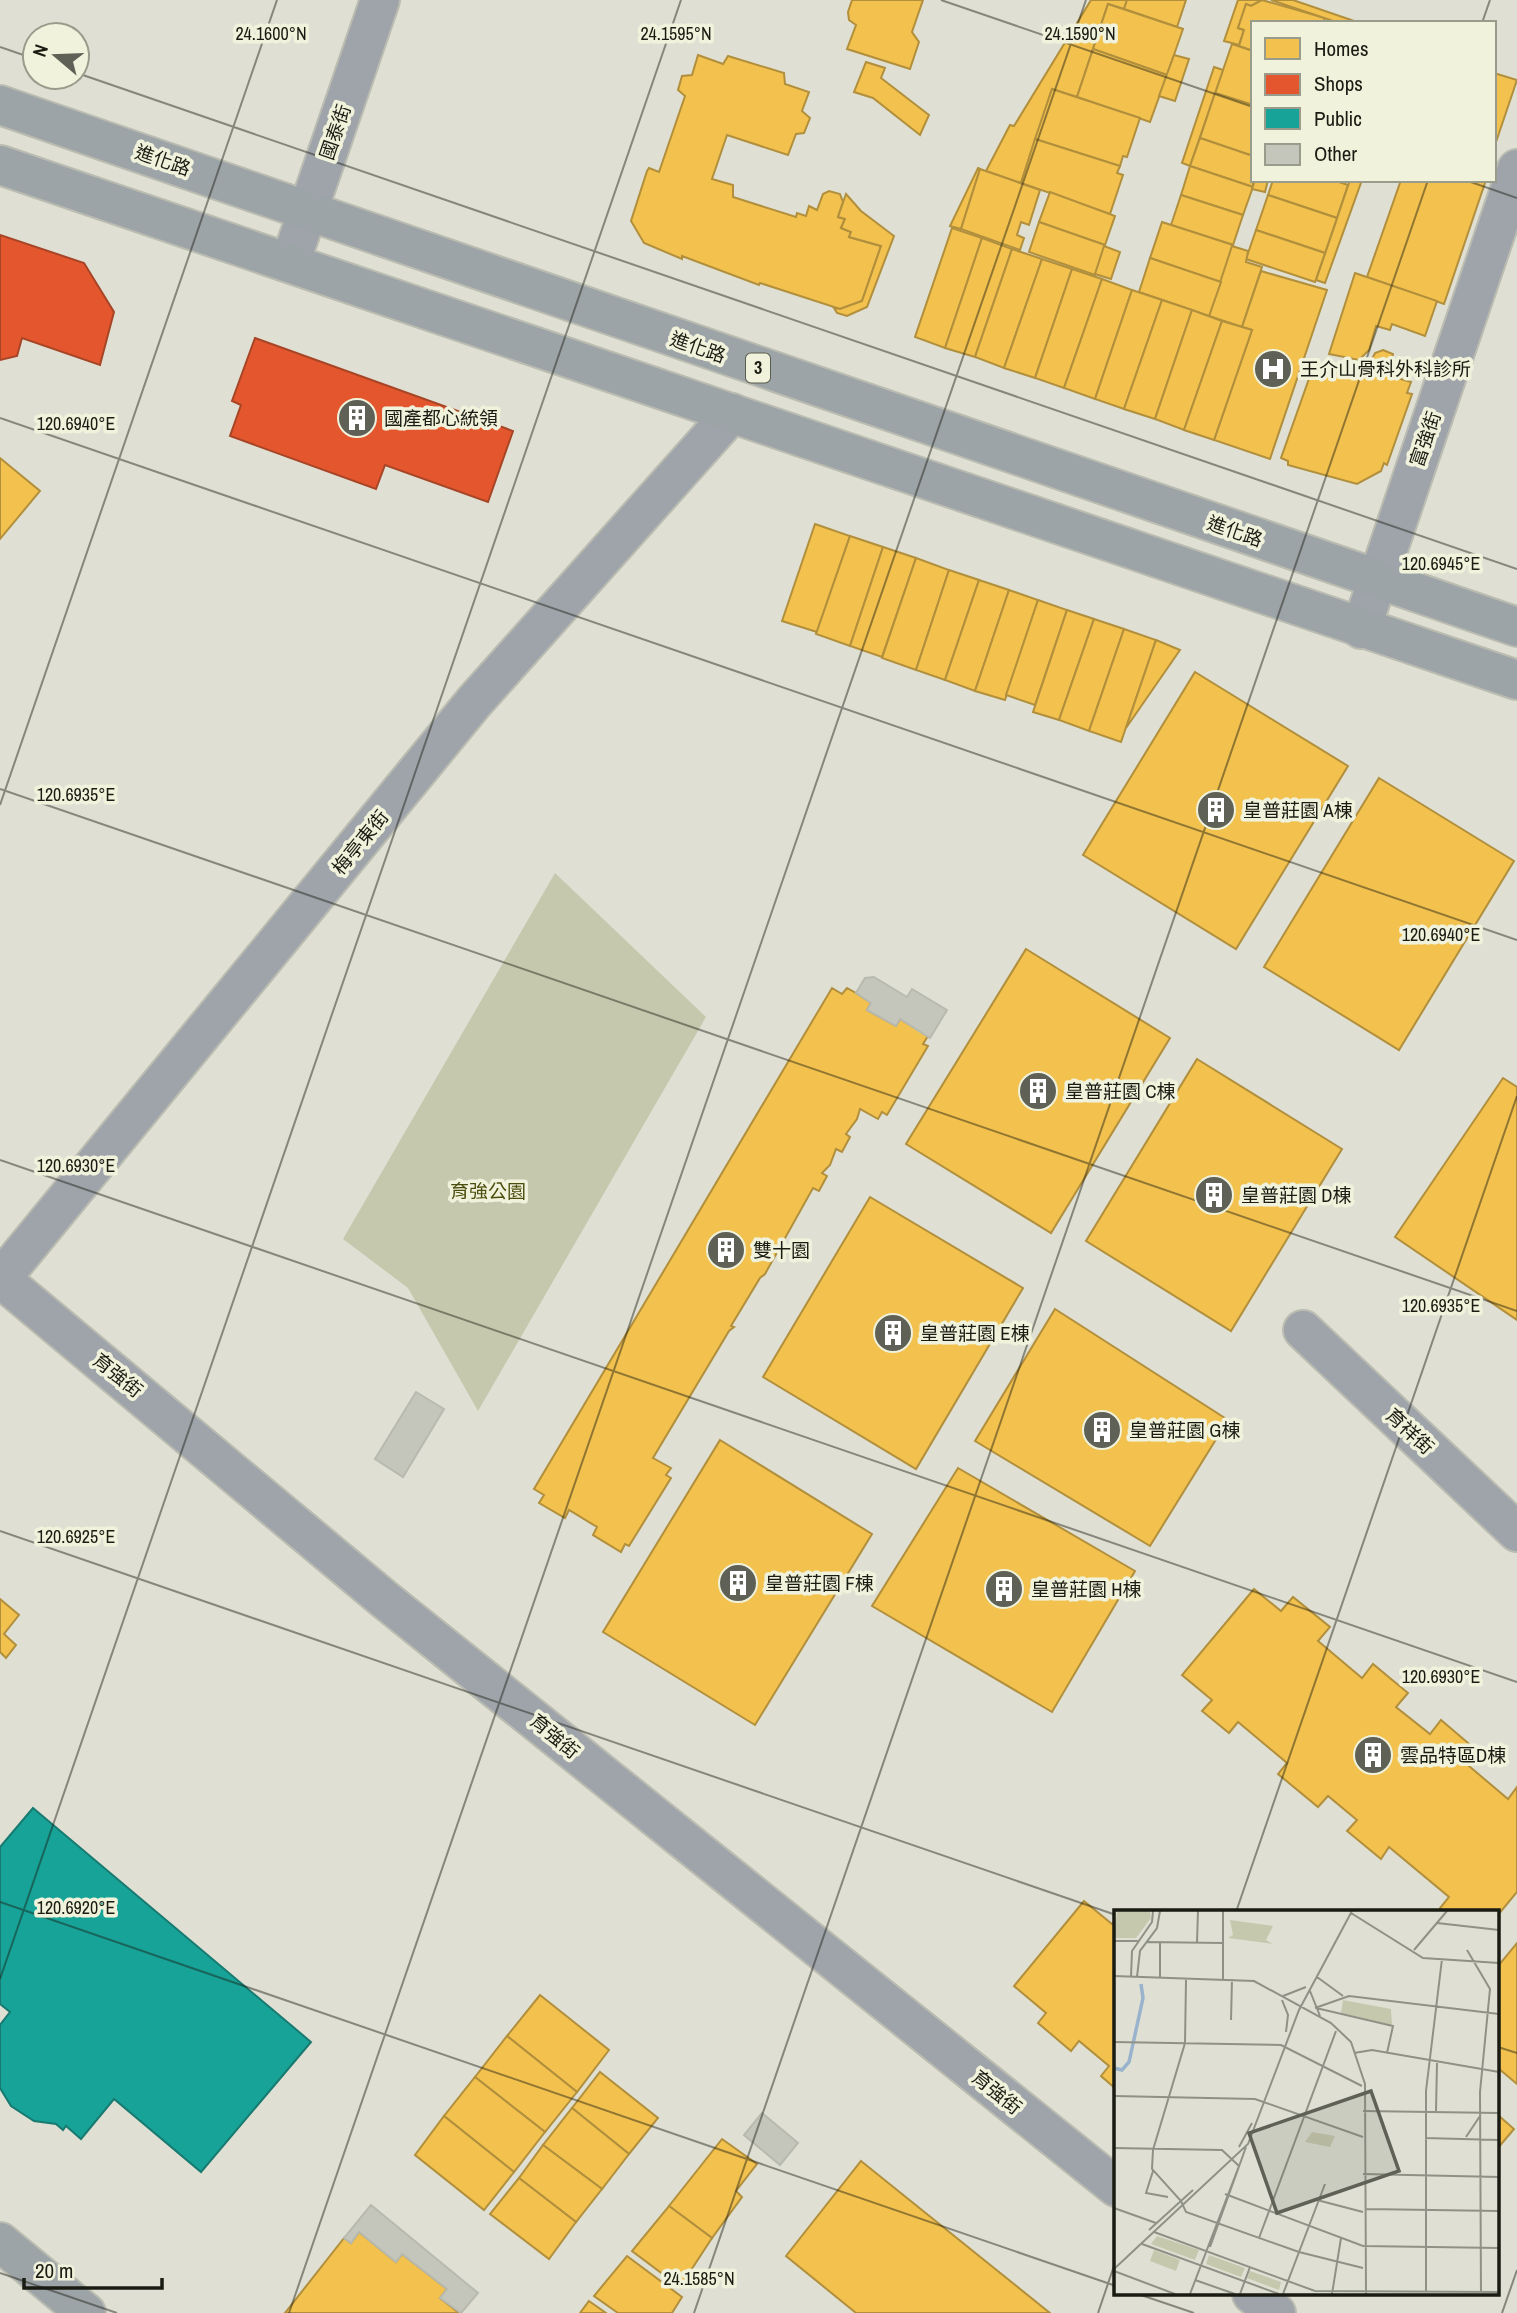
<svg xmlns="http://www.w3.org/2000/svg" width="1517" height="2313" font-family="'Archivo Narrow','Noto Sans TC',sans-serif">
	<rect width="100%" height="100%" fill="#dfe0d3"/>
	<!-- green -->
	<polygon fill="#c6c8ad" points="555,873 706,1017 478,1411 408,1288 343,1239"/>
	<!-- homes -->
	<g fill="#f2c14e" stroke="#b18f3c" stroke-width="2">
		<polygon points="852,0 923,0 912,32 919,42 910,69 847,49 856,25 849,20 848,12"/>
		<polygon points="1091,0 1127,0 1124,9 1108,4 1077,97 1052,89 1021,183 986,171 1010,125 1014,126"/>
		<polygon points="1127,0 1186,0 1177,27 1124,9"/>
		<polygon points="1238,0 1262,0 1251,6 1246,4 1238,28 1244,30 1239,45 1224,41"/>
		<polygon points="1262,0 1325,18 1323,23 1253,23 1253,51 1239,46 1244,30 1238,28 1246,4 1251,6"/>
		<polygon points="1271,0 1293,0 1360,23 1339,23"/>
		<polygon points="1108,4 1183,29 1167,75 1093,49"/>
		<polygon points="1232,44 1253,51 1253,105 1215,93"/>
		<polygon points="1093,49 1167,75 1150,122 1077,97"/>
		<polygon points="698,55 723,64 728,56 784,73 785,84 809,92 802,111 810,118 804,133 796,134 788,155 727,135 712,179 733,185 733,197 796,217 797,213 806,216 809,206 817,210 823,194 829,191 840,194 843,202 838,217 845,219 841,228 851,232 849,237 881,246 862,301 840,309 760,283 759,285 682,256 682,259 644,243 631,221 647,171 649,168 659,172 685,96 678,90 682,76 692,75"/>
		<polygon points="1174,55 1189,59 1175,101 1159,96"/>
		<polygon points="866,62 885,68 881,78 929,115 920,135 873,98 854,92"/>
		<polygon points="1214,67 1223,70 1190,166 1182,163"/>
		<polygon points="1494,73 1517,80 1494,148"/>
		<polygon points="1052,89 1140,118 1127,157 1123,156 1120,166 1035,139"/>
		<polygon points="1215,93 1253,105 1253,156 1200,138"/>
		<polygon points="1200,138 1253,156 1253,187 1190,166"/>
		<polygon points="1035,139 1120,166 1117,173 1123,175 1110,214 1021,183"/>
		<polygon points="1190,166 1253,187 1243,215 1181,195"/>
		<polygon points="978,168 980,169 961,229 950,226"/>
		<polygon points="980,169 1040,190 1029,225 1021,222 1017,235 1024,238 1020,250 961,229"/>
		<polygon points="1255,180 1268,180 1265,192 1252,189"/>
		<polygon points="1273,180 1333,180 1348,185 1337,218 1268,195"/>
		<polygon points="1350,180 1362,180 1325,283 1316,280"/>
		<polygon points="1401,180 1486,180 1444,304 1367,277"/>
		<polygon points="1050,192 1115,216 1105,245 1039,222"/>
		<polygon points="846,194 861,211 894,236 867,307 847,316 837,313 834,308 840,309 862,301 881,246 849,237 851,232 841,228 845,219 838,217"/>
		<polygon points="1181,195 1243,215 1233,245 1171,225"/>
		<polygon points="1268,195 1337,218 1325,253 1256,230"/>
		<polygon points="1039,222 1105,245 1095,275 1029,252"/>
		<polygon points="1162,222 1233,245 1221,282 1150,258"/>
		<polygon points="952,228 982,238 945,348 915,337"/>
		<polygon points="1256,230 1325,253 1315,282 1246,259"/>
		<polygon points="982,238 1012,249 975,357 945,348"/>
		<polygon points="1104,246 1120,252 1111,279 1095,274"/>
		<polygon points="1232,246 1248,251 1246,262 1262,267 1242,327 1209,316"/>
		<polygon points="1012,249 1042,259 1004,368 975,357"/>
		<polygon points="1150,258 1221,282 1209,316 1139,292"/>
		<polygon points="1042,259 1072,269 1035,378 1004,368"/>
		<polygon points="1072,269 1102,279 1064,388 1035,378"/>
		<polygon points="1261,271 1327,290 1270,459 1214,440 1252,330 1242,327"/>
		<polygon points="1355,273 1437,301 1425,336 1392,324 1390,330 1376,326 1369,350 1359,360 1329,354"/>
		<polygon points="1102,279 1132,290 1095,399 1064,388"/>
		<polygon points="1132,290 1162,300 1124,409 1095,399"/>
		<polygon points="1162,300 1192,310 1155,419 1124,409"/>
		<polygon points="1192,310 1222,321 1184,430 1155,419"/>
		<polygon points="1222,321 1252,330 1214,440 1184,430"/>
		<polygon points="1383,350 1393,354 1387,375 1411,382 1407,393 1412,394 1387,465 1384,463 1381,471 1357,484 1288,465 1288,461 1281,458 1311,373 1314,374 1317,366 1345,375 1347,370 1360,374 1364,366 1368,367 1375,353"/>
		<polygon points="0,458 40,491 0,539"/>
		<polygon points="815,524 850,536 817,632 782,621"/>
		<polygon points="850,536 883,547 850,646 816,634"/>
		<polygon points="883,547 916,558 882,657 850,646"/>
		<polygon points="916,558 949,570 916,670 882,658"/>
		<polygon points="949,570 979,580 945,680 916,670"/>
		<polygon points="979,580 1009,590 975,691 945,680"/>
		<polygon points="1009,590 1038,600 1005,700 975,691"/>
		<polygon points="1038,600 1067,610 1035,705 1006,695"/>
		<polygon points="1067,610 1094,619 1059,720 1033,712"/>
		<polygon points="1094,619 1124,629 1089,731 1059,720"/>
		<polygon points="1124,629 1156,640 1121,742 1089,731"/>
		<polygon points="1156,640 1180,650 1126,728"/>
		<polygon points="1195,672 1348,766 1236,949 1083,855"/>
		<polygon points="1379,778 1514,861 1399,1050 1264,967"/>
		<polygon points="1026,949 1170,1038 1051,1233 906,1144"/>
		<polygon points="832,988 842,994 847,988 856,993 871,1003 867,1010 896,1026 900,1019 928,1036 923,1044 928,1046 887,1115 882,1112 878,1119 860,1109 857,1119 846,1134 850,1137 842,1152 836,1149 830,1165 822,1173 827,1176 819,1191 813,1188 765,1274 760,1278 731,1326 734,1327 729,1331 653,1458 671,1468 666,1475 671,1478 629,1546 625,1544 621,1552 593,1535 597,1527 569,1510 565,1518 539,1503 544,1495 534,1489"/>
		<polygon points="1197,1059 1342,1149 1231,1331 1086,1241"/>
		<polygon points="1503,1078 1517,1087 1517,1320 1395,1237"/>
		<polygon points="870,1197 1023,1288 916,1469 763,1377"/>
		<polygon points="1055,1309 1228,1420 1150,1546 975,1441"/>
		<polygon points="720,1440 872,1534 755,1725 603,1632"/>
		<polygon points="958,1468 1135,1571 1052,1712 872,1606"/>
		<polygon points="1254,1589 1281,1611 1293,1597 1330,1627 1318,1641 1362,1678 1373,1664 1408,1693 1396,1707 1430,1734 1441,1720 1474,1748 1463,1761 1508,1799 1517,1787 1517,1892 1498,1915 1498,1912 1445,1912 1440,1908 1449,1897 1389,1847 1381,1859 1347,1831 1357,1820 1328,1796 1318,1807 1278,1774 1287,1763 1238,1722 1229,1733 1202,1711 1212,1700 1182,1675"/>
		<polygon points="0,1599 19,1615 4,1634 16,1645 6,1658 0,1652"/>
		<polygon points="1084,1901 1112,1924 1116,1919 1116,2089 1101,2076 1109,2066 1079,2041 1071,2051 1038,2023 1046,2013 1014,1986"/>
		<polygon points="1517,1943 1517,2084 1498,2068 1498,1966"/>
		<polygon points="540,1995 609,2050 577,2092 507,2036"/>
		<polygon points="507,2036 577,2092 545,2132 475,2077"/>
		<polygon points="600,2072 658,2118 629,2154 572,2108"/>
		<polygon points="475,2077 545,2132 514,2172 444,2116"/>
		<polygon points="572,2108 629,2154 602,2189 543,2145"/>
		<polygon points="1498,2115 1514,2129 1498,2148"/>
		<polygon points="444,2116 514,2172 484,2210 415,2155"/>
		<polygon points="722,2139 757,2164 736,2191 742,2197 712,2238 669,2206"/>
		<polygon points="543,2145 602,2189 576,2222 519,2178"/>
		<polygon points="861,2161 1050,2313 856,2313 786,2256"/>
		<polygon points="519,2178 576,2222 549,2259 490,2214"/>
		<polygon points="669,2206 712,2238 680,2287 632,2251"/>
		<polygon points="359,2232 396,2262 402,2254 447,2289 440,2298 459,2313 285,2313 344,2238 351,2243"/>
		<polygon points="627,2256 682,2297 672,2313 618,2313 594,2296"/>
		<polygon points="589,2301 606,2313 580,2313"/>
	</g>
	<!-- shops -->
	<g fill="#e4572e" stroke="#a74526" stroke-width="2">
		<polygon points="0,235 84,263 114,312 100,365 22,338 17,356 0,360"/>
		<polygon points="255,338 513,431 488,502 385,465 376,489 230,436 241,405 232,401"/>
	</g>
	<!-- public -->
	<polygon fill="#17a398" stroke="#187a70" stroke-width="2" points="33,1808 311,2042 201,2172 114,2099 81,2139 66,2126 63,2130 56,2124 34,2121 11,2106 0,2088 0,2025 10,2012 0,2004 0,1847"/>
	<!-- building -->
	<g fill="#c5c6bb" stroke="#b8baaf" stroke-width="2">
		<polygon points="874,977 907,997 912,989 947,1010 930,1038 900,1019 896,1026 867,1010 871,1003 856,993 865,978"/>
		<polygon points="416,1392 444,1409 403,1477 375,1459"/>
		<polygon points="762,2113 798,2143 780,2165 744,2135"/>
		<polygon points="371,2205 478,2293 461,2313 440,2298 447,2289 402,2254 396,2262 359,2232 351,2243 344,2238"/>
	</g>
	<g fill="none" stroke-linecap="round" stroke-linejoin="round">
		<defs>
			<g id="street">
				<polyline points="290,263 380,0"/>
				<polyline points="1361,629 1517,169"/>
				<polyline points="0,1278 384,1599 1116,2187"/>
				<polyline points="0,1280 474,702 732,413"/>
				<polyline points="1303,1330 1517,1532"/>
				<polyline points="1252,2294 1276,2313"/>
			</g>
			<polyline id="secondary" points="0,2242 86,2313"/>
			<g id="primary">
				<polyline points="0,105 1517,627"/>
				<polyline points="0,165 1517,680"/>
			</g>
		</defs>
		<!-- street casing -->
		<use href="#street" stroke="#bbbcb1" stroke-width="42"/>
		<!-- secondary casing -->
		<use href="#secondary" stroke="#bbbcb1" stroke-width="42"/>
		<!-- primary casing -->
		<use href="#primary" stroke="#bbbcb1" stroke-width="42"/>
		<!-- street -->
		<use href="#street" stroke="#9ea4aa" stroke-width="38"/>
		<!-- secondary -->
		<use href="#secondary" stroke="#9ca4a7" stroke-width="38"/>
		<!-- primary -->
		<use href="#primary" stroke="#9da4a7" stroke-width="38"/>
	</g>
	<!-- ticks -->
	<path fill="none" stroke="#1a1b12" stroke-width="2" stroke-opacity="0.45" d="M941,0L1253,107M1482,23L1490,0M0,47L35,59M77,73L1517,569M1465,180L1517,198M0,418L1517,940M0,789L1517,1311M0,805L277,0M0,1160L1517,1682M0,1531L1116,1915M0,1902L1116,2286M1236,1912L1517,1096M0,1979L681,0M1498,2047L1517,2053M0,2273L117,2313M1138,2294L1194,2313M289,2313L1086,0M694,2313L1428,180M1098,2313L1116,2260M1502,2313L1517,2270"/>
	<!-- icons -->
	<defs>
		<symbol id="hospital-disc" viewBox="-11 -11 22 22"><circle r="9.5" fill="#5f6056" stroke="#f0f2db"/><path d="M-5-5h3v3.5h4V-5h3V5h-3V1.5h-4V5h-3Z" fill="#fff"/></symbol>
		<symbol id="building-disc" viewBox="-11 -11 22 22"><circle r="9.5" fill="#5f6056" stroke="#f0f2db"/><path d="M-4-6H4V6H1V3H-1V6H-4ZM-2.5-4.3h1.7v1.8h-1.7ZM.8-4.3h1.7v1.8H.8ZM-2.5-1h1.7V.8h-1.7ZM.8-1h1.7V.8H.8Z" fill="#fff"/></symbol>
	</defs>
	<g fill-rule="evenodd">
		<use href="#hospital-disc" x="1251" y="347" width="44" height="44"/>
		<use href="#building-disc" x="335" y="396" width="44" height="44"/>
		<use href="#building-disc" x="1194" y="788" width="44" height="44"/>
		<use href="#building-disc" x="1016" y="1069" width="44" height="44"/>
		<use href="#building-disc" x="1192" y="1173" width="44" height="44"/>
		<use href="#building-disc" x="704" y="1228" width="44" height="44"/>
		<use href="#building-disc" x="871" y="1311" width="44" height="44"/>
		<use href="#building-disc" x="1080" y="1408" width="44" height="44"/>
		<use href="#building-disc" x="716" y="1561" width="44" height="44"/>
		<use href="#building-disc" x="982" y="1567" width="44" height="44"/>
		<use href="#building-disc" x="1351" y="1733" width="44" height="44"/>
	</g>
	<g text-anchor="middle" stroke-width="7" stroke-linejoin="round" paint-order="stroke">
		<!-- shield labels -->
		<rect fill="#f0f2db" stroke="#5a5c4e" stroke-width="2" x="746" y="353.5" width="24" height="29" rx="5"/>
		<g font-size="18" font-weight="bold" fill="#1a1b12">
			<text x="758" y="374">3</text>
		</g>
		<!-- street labels -->
		<g font-size="19" fill="#1a1b12" stroke="#f0f2db">
			<text transform="translate(335 132) rotate(-71)" y="7">國泰街</text>
			<text transform="translate(163 160) rotate(19)" y="7">進化路</text>
			<text transform="translate(698 347) rotate(19)" y="7">進化路</text>
			<text transform="translate(1425 439) rotate(-71)" y="7">富強街</text>
			<text transform="translate(1235 531) rotate(19)" y="7">進化路</text>
			<text transform="translate(360 842) rotate(-51)" y="7">梅亭東街</text>
			<text transform="translate(118 1375) rotate(39)" y="7">育強街</text>
			<text transform="translate(1410 1431) rotate(43)" y="7">育祥街</text>
			<text transform="translate(555 1736) rotate(40)" y="7">育強街</text>
			<text transform="translate(997 2092) rotate(39)" y="7">育強街</text>
		</g>
		<!-- poi labels -->
		<g font-size="19" fill="#1a1b12" stroke="#f0f2db" text-anchor="start">
			<text x="1300" y="376">王介山骨科外科診所</text>
			<text x="384" y="425">國產都心統領</text>
			<text x="1243" y="817">皇普莊園 A棟</text>
			<text x="1065" y="1098">皇普莊園 C棟</text>
			<text x="1241" y="1202">皇普莊園 D棟</text>
			<text x="753" y="1257">雙十園</text>
			<text x="920" y="1340">皇普莊園 E棟</text>
			<text x="1129" y="1437">皇普莊園 G棟</text>
			<text x="765" y="1590">皇普莊園 F棟</text>
			<text x="1031" y="1596">皇普莊園 H棟</text>
			<text x="1400" y="1762">雲品特區D棟</text>
		</g>
		<!-- park labels -->
		<g font-size="19" fill="#4b4d0d" stroke="#f0f2db">
			<text x="488" y="1198">育強公園</text>
		</g>
	</g>
	<!-- overview -->
	<g transform="translate(1114 1910)">
		<rect width="385" height="385" fill="#dfe0d3"/>
		<path d="M3,1H36L37,8L22,28H0ZM116,10L159,16L152,30L159,34L114,28L119,25ZM229,90L277,99L278,115L227,103ZM198,222L221,226L216,237L191,232ZM43,326L85,340L81,350L37,334ZM40,340L66,350L62,361L36,351ZM95,345L131,358L127,367L92,354ZM136,361L167,372L165,380L133,368Z" fill="#c6c8ad"/>
		<path fill="none" stroke="#9ab3cc" stroke-width="3.5" d="M0,158L8,160L15,152L29,88L27,74"/>
		<path fill="none" stroke="#909186" stroke-width="2" d="M237,3L309,48L385,53M323,13L385,20M0,31H24M32,32L109,33M83,33L84,1M300,40L333,1M353,40L376,79L366,182L367,383M0,66L140,71L217,113L237,132L251,174L252,384M17,67L18,41L38,12L39,1M23,67L26,41L43,18L46,1M46,67V32M203,67L229,86M72,70L71,133L39,240L38,259L67,291L72,302L185,342L249,358M109,70V1M196,81L206,106M169,86L192,77M168,90L174,105L172,122M201,98L235,86L385,104M202,98L279,116L273,143M117,110L118,69M0,132L167,135L248,176M240,143L258,140L385,162M0,186L141,189L249,227M249,201L385,203M322,201L323,153M352,227L366,206M311,228L385,230M125,237L138,213M0,238L108,240L125,256L76,384M39,261L32,283L54,287M249,264L385,267M111,284L249,336L385,338M203,290L249,302M0,298L42,313M252,299L385,301M35,320L79,280M40,322L201,381L385,382M145,328L222,121M28,334L165,384M96,337L132,237M0,359L134,234L185,100L238,1M0,361L61,384M81,370L121,384M312,382V181L328,49M126,384L136,357M169,384L211,274M218,384L227,328"/>
		<path fill="#5f6056" fill-opacity="0.15" stroke="#5f6056" stroke-width="3.5" d="M257,181L285,261L163,303L135,223Z"/>
		<rect width="385" height="385" fill="none" stroke="#1a1b12" stroke-width="3.5"/>
	</g>
	<g font-size="18" text-anchor="middle" fill="#1a1b12" stroke="#f0f2db" stroke-width="7" stroke-linejoin="round" paint-order="stroke">
		<text x="271" y="40">24.1600°N</text>
		<text x="676" y="40">24.1595°N</text>
		<text x="1080" y="40">24.1590°N</text>
		<text x="76" y="430">120.6940°E</text>
		<text x="1441" y="570">120.6945°E</text>
		<text x="76" y="801">120.6935°E</text>
		<text x="1441" y="941">120.6940°E</text>
		<text x="76" y="1172">120.6930°E</text>
		<text x="1441" y="1312">120.6935°E</text>
		<text x="76" y="1543">120.6925°E</text>
		<text x="1441" y="1683">120.6930°E</text>
		<text x="76" y="1914">120.6920°E</text>
		<text x="699" y="2285">24.1585°N</text>
	</g>
	<!-- legend -->
	<rect x="1251" y="21" width="245" height="161" fill="#f0f2db" stroke="#9a9c8b" stroke-width="2"/>
	<rect x="1265" y="38" width="35" height="21" fill="#f2c14e" stroke="#9a9c8b" stroke-width="2"/>
	<text x="1314" y="56" font-size="21" fill="#1a1b12">Homes</text>
	<rect x="1265" y="74" width="35" height="21" fill="#e4572e" stroke="#9a9c8b" stroke-width="2"/>
	<text x="1314" y="91" font-size="21" fill="#1a1b12">Shops</text>
	<rect x="1265" y="108" width="35" height="21" fill="#17a398" stroke="#9a9c8b" stroke-width="2"/>
	<text x="1314" y="126" font-size="21" fill="#1a1b12">Public</text>
	<rect x="1265" y="144" width="35" height="21" fill="#c5c6bb" stroke="#9a9c8b" stroke-width="2"/>
	<text x="1314" y="161" font-size="21" fill="#1a1b12">Other</text>
	<!-- north arrow -->
	<g transform="translate(56 56) rotate(289)"><circle r="33" fill="#f0f2db" stroke="#9a9c8b" stroke-width="2"/>
	<path d="M0-5L12 26L0 18L-12 26Z" fill="#5f6056"/>
	<text y="-10" font-size="19" font-weight="bold" text-anchor="middle" fill="#1a1b12">N</text>
	</g>
	<!-- scale -->
	<path d="M24 2278v10h138v-10" fill="none" stroke="#1a1b12" stroke-width="3.5"/>
	<text x="35" y="2278" font-size="21" fill="#1a1b12" stroke="#f0f2db" stroke-width="5" paint-order="stroke">20 m</text>
</svg>
